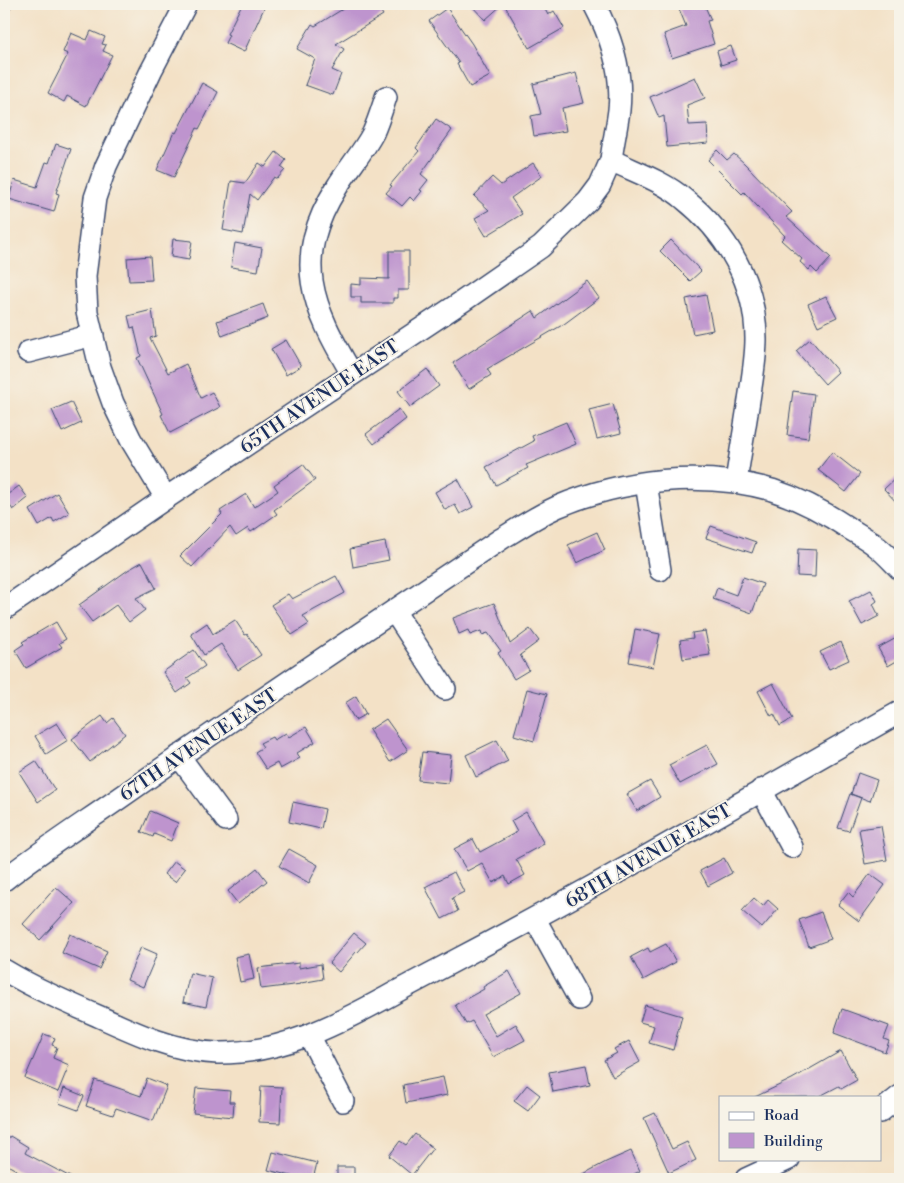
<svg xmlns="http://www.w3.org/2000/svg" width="904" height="1183" font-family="'Libre Bodoni',serif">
	<rect width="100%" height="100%" fill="#f7f3e8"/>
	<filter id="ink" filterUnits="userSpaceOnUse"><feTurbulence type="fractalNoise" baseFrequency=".02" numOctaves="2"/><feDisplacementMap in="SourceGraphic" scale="10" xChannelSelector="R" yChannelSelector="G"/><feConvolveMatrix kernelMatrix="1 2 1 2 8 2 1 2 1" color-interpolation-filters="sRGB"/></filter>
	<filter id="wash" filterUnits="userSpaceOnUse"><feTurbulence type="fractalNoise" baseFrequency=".0096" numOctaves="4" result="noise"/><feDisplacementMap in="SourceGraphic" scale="20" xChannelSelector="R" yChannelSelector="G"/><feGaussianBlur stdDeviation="1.12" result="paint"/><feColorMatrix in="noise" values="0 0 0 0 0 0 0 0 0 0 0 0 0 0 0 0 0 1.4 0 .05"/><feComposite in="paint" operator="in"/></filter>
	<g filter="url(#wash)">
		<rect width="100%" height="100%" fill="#f3e1c6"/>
		<g id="blocks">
			<!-- building -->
			<g fill="#be94ce">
				<polygon points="242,4 255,4 264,8 244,52 225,43 229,35 227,34"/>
				<polygon points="351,4 376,4 383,15 336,44 344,49 332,70 341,74 333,95 305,85 315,59 297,49 312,24 315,26"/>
				<polygon points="470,4 503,4 485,20"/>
				<polygon points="504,4 542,4 548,15 554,11 564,28 529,48"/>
				<polygon points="677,4 704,4 711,20 707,21 714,44 672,58 664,34 686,26"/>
				<polygon points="447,8 472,44 490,76 470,87 457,64 459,63 429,21"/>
				<polygon points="91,31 105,37 102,44 106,45 103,51 112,55 86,106 67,96 64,102 48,93 68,54 63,52 71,33 87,40"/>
				<polygon points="731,46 736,60 721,65 717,51"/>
				<polygon points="576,73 584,103 562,108 566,131 534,136 531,116 541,114 533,84"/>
				<polygon points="695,77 705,98 687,105 689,125 707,124 708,143 667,147 664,116 659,118 650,97"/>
				<polygon points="202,83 218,92 199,129 197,128 174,177 157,170 174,132 176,133"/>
				<polygon points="436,119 452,130 421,174 428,180 420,190 422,191 414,201 410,197 402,206 386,193 392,186 390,185 419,151 416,148"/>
				<polygon points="56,144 71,149 56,193 59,194 54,212 9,199 14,180 37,187 46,162 49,163"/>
				<polygon points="717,150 727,160 734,154 744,163 792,212 786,217 831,258 817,273 811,267 809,270 800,262 802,259 781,240 785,236 744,192 742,194 708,160"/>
				<polygon points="276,152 286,160 281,167 285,170 277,179 274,177 257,200 250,194 243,234 223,230 231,181 245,183 259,163 265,167"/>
				<polygon points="533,163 542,176 511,198 522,214 486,236 475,218 489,210 474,196 492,177 501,185"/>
				<polygon points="173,239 192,241 189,260 171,257"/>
				<polygon points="671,240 701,271 690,281 660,251"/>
				<polygon points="235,243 262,248 258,271 231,267"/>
				<polygon points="389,251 409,251 409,290 398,290 398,298 393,298 393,303 361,303 361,297 351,297 351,284 361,285 361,278 389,279"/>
				<polygon points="150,256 152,280 129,281 127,258"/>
				<polygon points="587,281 599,298 564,324 487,369 491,375 469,389 453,363 533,311 537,318"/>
				<polygon points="706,295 713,330 693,334 686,299"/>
				<polygon points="826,296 837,317 818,326 808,304"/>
				<polygon points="263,304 268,318 222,336 217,321"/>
				<polygon points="152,310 156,336 150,338 168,373 186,364 201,398 212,392 220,407 170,433 161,415 163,414 137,358 141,356 134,327 131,328 128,316"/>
				<polygon points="810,339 838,372 825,384 796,351"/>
				<polygon points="286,340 301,366 286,375 271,349"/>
				<polygon points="427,369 439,386 410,407 398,391"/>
				<polygon points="793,391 814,394 808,438 787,435"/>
				<polygon points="71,402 81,423 62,432 52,410"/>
				<polygon points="613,404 621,433 597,439 589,410"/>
				<polygon points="399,409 406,419 374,444 366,434"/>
				<polygon points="566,422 576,444 526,465 528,468 496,485 486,467 534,441 532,436"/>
				<polygon points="832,452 860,474 846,492 818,470"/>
				<polygon points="303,464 315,480 274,510 277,514 251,532 248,528 236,536 230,527 192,567 180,556 222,514 220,511 246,494 254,507 278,491 274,485"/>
				<polygon points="900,474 900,506 884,489"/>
				<polygon points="458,479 473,507 460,514 455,505 445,510 435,492"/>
				<polygon points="19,486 28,498 13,510 4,497"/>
				<polygon points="57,493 69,513 54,522 52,518 39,526 30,510"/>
				<polygon points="711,526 756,542 752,553 706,538"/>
				<polygon points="597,532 605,550 577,563 568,545"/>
				<polygon points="385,542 389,560 353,567 350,549"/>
				<polygon points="798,549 816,550 815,577 797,576"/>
				<polygon points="142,562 156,588 136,598 145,610 129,622 116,605 92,622 79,605 128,570"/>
				<polygon points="336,576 345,593 303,616 309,624 292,635 271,605 288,594 292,599"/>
				<polygon points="743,577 763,584 752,613 713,599 717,588 736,595"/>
				<polygon points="871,590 877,601 873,604 879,616 862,625 849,601"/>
				<polygon points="494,603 510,644 530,629 539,641 520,655 529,670 514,679 498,653 501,651 488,633 482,635 481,631 470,635 468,630 459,634 453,618"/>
				<polygon points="235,620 245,635 247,634 261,655 238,670 221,644 204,655 191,634 207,623 213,634"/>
				<polygon points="56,622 66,639 59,643 62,647 26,668 15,650 24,644 22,642"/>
				<polygon points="635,629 660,634 653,667 629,662"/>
				<polygon points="705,631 710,655 683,659 680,640 693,638 692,633"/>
				<polygon points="900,636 900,659 888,666 878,648"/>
				<polygon points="841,642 849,660 829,669 820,652"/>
				<polygon points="194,650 205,666 187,678 191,683 177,693 163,672"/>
				<polygon points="773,683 792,719 780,726 774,714 771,716 758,691"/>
				<polygon points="527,689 547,694 534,741 514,735"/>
				<polygon points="356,696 366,714 355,720 345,703"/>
				<polygon points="102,716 107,723 113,718 125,734 90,762 72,739"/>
				<polygon points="386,719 408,750 390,762 369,730"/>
				<polygon points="57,723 68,740 46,754 35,736"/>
				<polygon points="306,727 315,742 297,753 300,758 280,769 277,763 266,769 255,752 263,747 260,743 272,737 274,740 286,733 289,737"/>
				<polygon points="497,740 508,761 476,777 466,755"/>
				<polygon points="707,745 718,764 680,784 669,765"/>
				<polygon points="422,752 451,755 448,783 418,780"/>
				<polygon points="36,761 55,790 38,802 19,772"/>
				<polygon points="858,773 877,780 870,801 851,794"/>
				<polygon points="650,781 660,797 637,811 627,794"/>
				<polygon points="850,794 861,798 849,831 838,828"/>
				<polygon points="293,802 325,809 321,829 289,822"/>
				<polygon points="150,811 178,823 171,841 154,834 153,837 141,832"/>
				<polygon points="526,812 544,844 516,859 525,875 509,884 505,876 493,883 482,863 467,871 454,849 473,839 480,852 517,832 511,821"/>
				<polygon points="881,826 887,860 865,864 859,829"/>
				<polygon points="289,849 318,865 309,883 279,866"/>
				<polygon points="724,858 732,873 708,886 700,871"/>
				<polygon points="174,861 185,869 175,882 164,874"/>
				<polygon points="257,868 267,881 238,904 228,891"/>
				<polygon points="454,872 464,892 452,898 458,911 442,919 425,887"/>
				<polygon points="870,874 885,885 859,921 838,905 848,892 853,897"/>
				<polygon points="56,887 74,903 40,940 23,924"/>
				<polygon points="754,898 763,906 768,900 778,909 762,928 742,911"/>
				<polygon points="821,912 831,939 809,947 799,920"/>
				<polygon points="354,933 366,943 357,953 356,952 339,972 329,963"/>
				<polygon points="70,934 107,951 99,969 62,953"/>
				<polygon points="666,944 676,962 643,980 631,957 648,948 650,952"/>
				<polygon points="141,947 157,954 143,987 127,980"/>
				<polygon points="249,954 254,979 240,982 235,957"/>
				<polygon points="299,963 299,968 321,964 323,979 301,983 301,984 261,989 258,968"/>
				<polygon points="509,971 521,993 483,1014 496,1036 516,1024 525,1040 493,1057 472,1021 466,1024 455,1005 484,989 483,987"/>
				<polygon points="190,973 212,978 206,1007 183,1002"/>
				<polygon points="645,1005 682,1016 673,1050 649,1043 654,1026 640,1022"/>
				<polygon points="842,1009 889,1026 884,1039 889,1041 885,1052 834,1033"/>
				<polygon points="44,1034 55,1038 52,1045 57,1047 53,1058 69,1065 58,1092 25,1078"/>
				<polygon points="629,1041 640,1062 613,1077 604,1060 617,1053 614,1049"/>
				<polygon points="841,1051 857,1080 841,1089 839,1086 818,1097 755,1097 792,1079"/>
				<polygon points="586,1065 590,1085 553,1092 549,1072"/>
				<polygon points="443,1077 447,1095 406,1103 403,1085"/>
				<polygon points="147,1078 167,1086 153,1121 116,1108 113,1115 86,1106 95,1080 141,1096"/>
				<polygon points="527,1085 540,1095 528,1111 514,1101"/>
				<polygon points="261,1086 282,1087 280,1123 259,1122"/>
				<polygon points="64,1088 84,1096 78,1110 59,1103"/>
				<polygon points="196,1088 230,1091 229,1102 234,1102 233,1117 193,1113"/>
				<polygon points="655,1113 672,1149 687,1142 696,1160 669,1173 644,1118"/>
				<polygon points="415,1134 433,1148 412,1175 389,1156 400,1141 406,1145"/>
				<polygon points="10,1136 28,1147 25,1153 74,1179 32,1179 4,1163 4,1145"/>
				<polygon points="631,1151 640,1171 634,1174 636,1179 574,1179 606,1162"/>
				<polygon points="273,1152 317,1163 313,1179 303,1179 268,1170"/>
				<rect x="337" y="1167" width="17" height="12"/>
			</g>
		</g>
	</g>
	<g filter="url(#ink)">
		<use href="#blocks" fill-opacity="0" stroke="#3b4a6e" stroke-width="1"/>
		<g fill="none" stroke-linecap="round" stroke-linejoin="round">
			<defs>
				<g id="minor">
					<path d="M594,4C611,36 623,73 619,110C617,127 613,143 611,160C635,172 663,181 684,199C727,233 756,284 756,339C756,359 752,380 749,400C745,427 740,455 736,482"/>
					<polyline points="28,352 93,335"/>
					<path d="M352,374C312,306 291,260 337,187C348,169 363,152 373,133C378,122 382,109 386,97"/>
					<polyline points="646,483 660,570"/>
					<polyline points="166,498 131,440 113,403 100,367 87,312 85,276 95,198 106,166 151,71 186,4"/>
					<polyline points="4,609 166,498 463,301 541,247 588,201 600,185 611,160"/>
					<polyline points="394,611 445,689"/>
					<polyline points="179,756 226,820"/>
					<polyline points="761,790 792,847"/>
					<path d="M4,880C43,849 86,822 127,793C250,706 376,623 501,539C519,528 537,516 557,507C623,479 702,470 772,490C800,499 826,513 850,529C858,534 868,539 876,546C884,552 892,561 900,569"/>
					<polyline points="535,919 579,999"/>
					<path d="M4,970C34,988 66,1002 98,1016C135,1033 176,1052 217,1053C279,1054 334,1026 387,997C410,984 434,972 458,959C607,881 753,795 900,712"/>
					<polyline points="309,1035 343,1101"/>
					<polyline points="880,1112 900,1096"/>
					<polyline points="746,1179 789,1159"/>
				</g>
			</defs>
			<!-- minor casing -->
			<use href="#minor" stroke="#3b4a6e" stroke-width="24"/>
			<!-- minor -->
			<use href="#minor" stroke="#fff" stroke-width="21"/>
			<!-- rail -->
			<polyline stroke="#1b2f5e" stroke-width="4" points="4,16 11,4"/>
		</g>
	</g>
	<g text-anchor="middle" stroke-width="4" stroke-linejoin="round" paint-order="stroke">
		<!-- street labels -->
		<g font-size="19" fill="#1b2f5e" stroke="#f7f3e8">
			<text transform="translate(319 396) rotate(-34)" y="7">65TH AVENUE EAST</text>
			<text transform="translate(198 744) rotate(-34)" y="7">67TH AVENUE EAST</text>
			<text transform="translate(648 855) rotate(-30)" y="7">68TH AVENUE EAST</text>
		</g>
	</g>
	<!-- margin -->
	<rect width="904" height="1183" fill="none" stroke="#f7f3e8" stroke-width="20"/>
	<!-- legend -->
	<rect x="719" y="1096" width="162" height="65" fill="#f7f3e8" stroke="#9fa5b1"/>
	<rect x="729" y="1112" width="25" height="8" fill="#ffffff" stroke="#9fa5b1"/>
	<text x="764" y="1120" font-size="15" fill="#1b2f5e">Road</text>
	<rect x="729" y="1133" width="25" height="15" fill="#be94ce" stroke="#9fa5b1"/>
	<text x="764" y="1146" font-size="15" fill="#1b2f5e">Building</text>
</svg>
